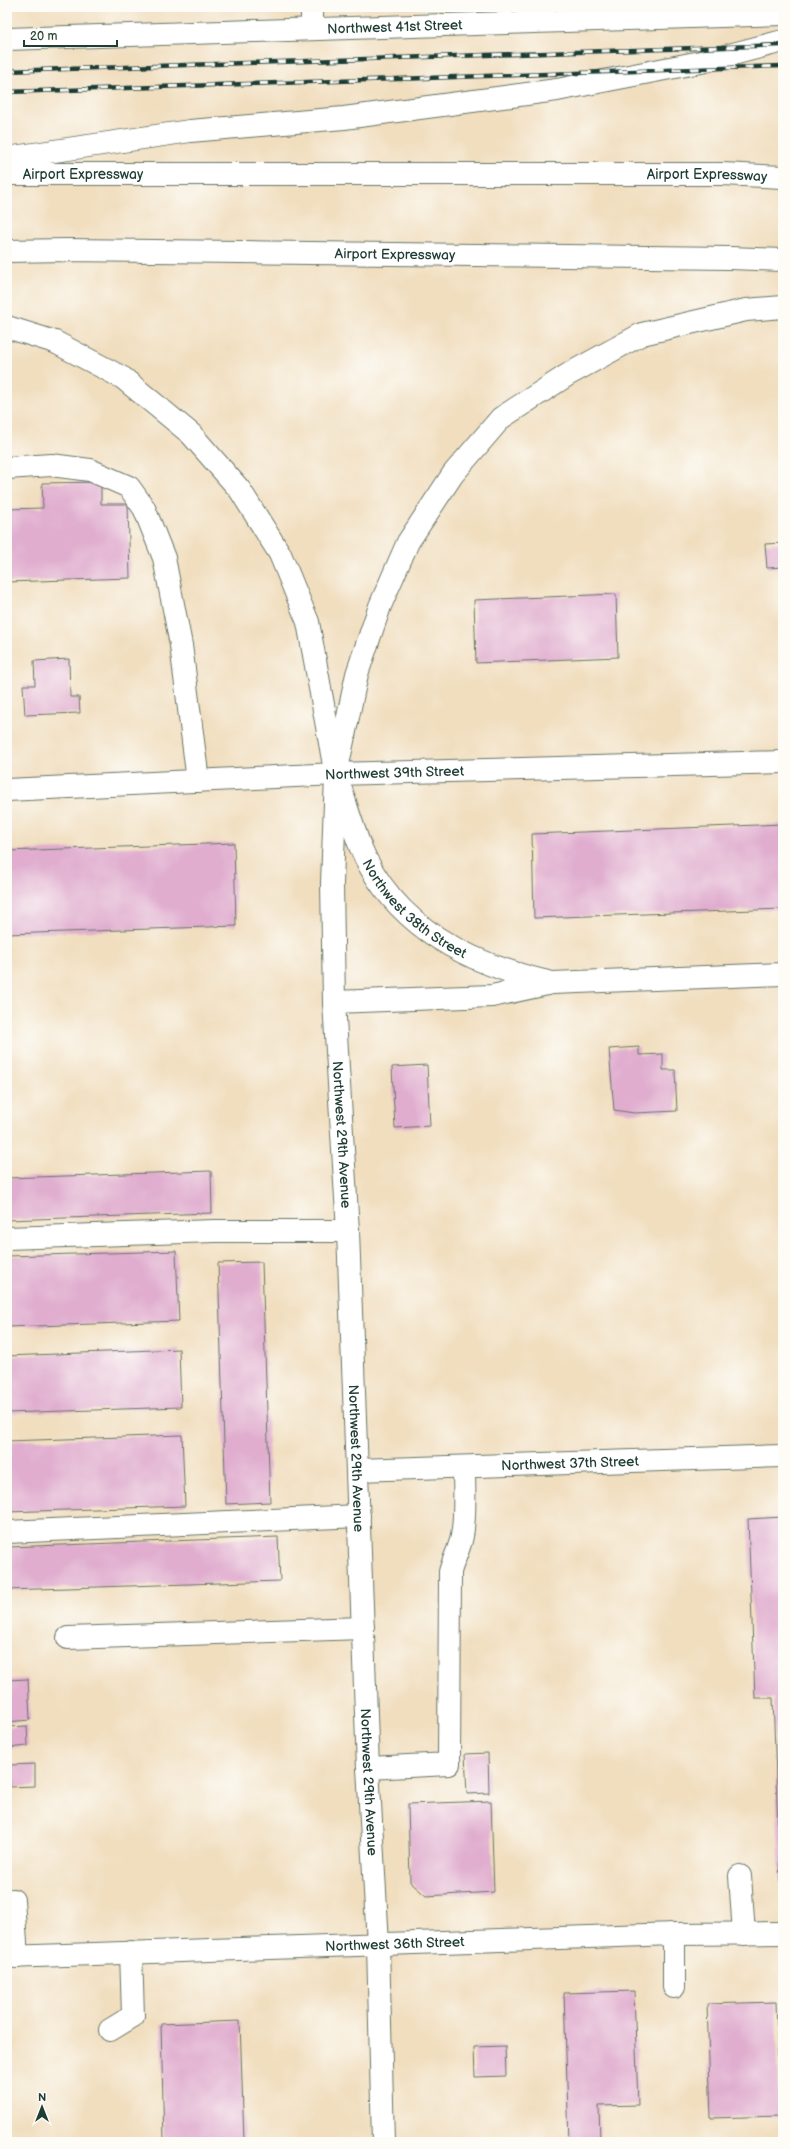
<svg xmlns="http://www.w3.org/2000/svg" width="790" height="2149" font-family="'Balsamiq Sans',sans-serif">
	<rect width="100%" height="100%" fill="#fdfcf7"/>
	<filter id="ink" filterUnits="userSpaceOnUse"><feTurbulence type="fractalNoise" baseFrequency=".025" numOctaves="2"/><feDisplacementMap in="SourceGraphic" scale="8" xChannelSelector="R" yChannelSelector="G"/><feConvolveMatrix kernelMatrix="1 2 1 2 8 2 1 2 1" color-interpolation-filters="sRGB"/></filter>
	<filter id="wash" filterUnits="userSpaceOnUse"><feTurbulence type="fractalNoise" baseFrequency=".012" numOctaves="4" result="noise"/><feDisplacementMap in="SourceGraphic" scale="16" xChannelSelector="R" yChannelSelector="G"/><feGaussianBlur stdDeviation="0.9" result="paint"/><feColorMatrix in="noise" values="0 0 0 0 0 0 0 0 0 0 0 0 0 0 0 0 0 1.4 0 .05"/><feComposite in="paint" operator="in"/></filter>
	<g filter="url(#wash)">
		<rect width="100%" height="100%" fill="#f1debf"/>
		<g id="blocks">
			<!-- building -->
			<g fill="#e0adcf">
				<polygon points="101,482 101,504 128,504 130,578 7,582 7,509 43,508 42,483"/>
				<polygon points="783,543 783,567 767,568 765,544"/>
				<polygon points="616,594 618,657 476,663 474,600"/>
				<polygon points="69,659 70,697 79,697 80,713 25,715 23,685 35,685 34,661"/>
				<polygon points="783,824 783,909 534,918 532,834"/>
				<polygon points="234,843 236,926 7,934 7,851"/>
				<polygon points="639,1047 639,1055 663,1054 663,1070 675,1070 677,1111 634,1113 614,1110 609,1049"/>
				<polygon points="427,1065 430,1126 395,1128 392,1067"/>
				<polygon points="211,1171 212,1213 7,1220 7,1178"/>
				<polygon points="176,1251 179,1321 7,1327 7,1256"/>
				<polygon points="262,1262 270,1502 226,1504 218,1263"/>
				<polygon points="179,1349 181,1407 7,1413 7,1356"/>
				<polygon points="182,1435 185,1506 7,1512 7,1441"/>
				<polygon points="783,1517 783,1882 780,1882 773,1698 755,1698 748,1519"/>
				<polygon points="278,1537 280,1581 7,1590 7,1547"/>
				<polygon points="28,1679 30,1720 7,1722 7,1680"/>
				<polygon points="27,1726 28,1746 7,1748 7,1727"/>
				<polygon points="488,1753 489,1793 467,1794 465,1754"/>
				<polygon points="35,1764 35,1786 10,1787 9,1765"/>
				<polygon points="491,1801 494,1892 426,1896 410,1882 408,1804"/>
				<polygon points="634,1991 638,2105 599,2106 600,2142 569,2142 564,1993"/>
				<polygon points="776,2002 780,2116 711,2118 707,2004"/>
				<polygon points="240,2021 244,2142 164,2142 161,2024"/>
				<polygon points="505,2046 506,2076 475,2077 474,2047"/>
			</g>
		</g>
	</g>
	<g filter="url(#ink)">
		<use href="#blocks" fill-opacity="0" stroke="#687565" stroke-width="1"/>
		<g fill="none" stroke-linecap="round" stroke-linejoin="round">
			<defs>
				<g id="minor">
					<polyline points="312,7 312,29"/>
					<path id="s1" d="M7,39L783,14"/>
					<polyline points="7,468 51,465 90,470 129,487 144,508 164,558 181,645 198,781"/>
					<path id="s2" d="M336,776L332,883L334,1002L348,1231L368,1768L378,1944L383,2142"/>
					<path id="s3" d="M7,790L336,774L783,762"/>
					<polyline points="334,1002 492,996 552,983"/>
					<polyline points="7,1238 214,1231 348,1231"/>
					<path id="s4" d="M357,1470L783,1456"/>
					<polyline points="7,1532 359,1516"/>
					<polyline points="68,1638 363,1628"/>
					<path d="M368,1768L449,1764L450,1572C453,1560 460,1548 462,1536C466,1513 464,1490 464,1467"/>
					<polyline points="740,1876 744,1934"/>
					<polyline points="13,1900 17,1957"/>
					<polyline points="674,1987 674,1934"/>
					<polyline points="110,2030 133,2016 131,1952"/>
				</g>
				<g id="major">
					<path id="s5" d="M336,774C344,798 351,823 360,846C394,928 471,965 552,983L783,974"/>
				</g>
				<g id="highway">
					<polyline points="7,158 190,131 344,118 557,90 706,61 783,41"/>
					<path id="s6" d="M7,174H722L783,177"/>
					<path id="s7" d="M7,251L67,250L730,258L783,260"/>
					<polyline points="7,327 55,342 123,378 191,434 240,490 280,554 308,622 334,765"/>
					<polyline points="336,774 357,674 380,606 408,542 453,474 501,418 569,374 642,334 746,310 783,307"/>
					<path id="s8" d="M7,1957L674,1934L783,1933"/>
				</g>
			</defs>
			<!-- minor casing -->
			<use href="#minor" stroke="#687565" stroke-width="24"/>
			<!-- major casing -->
			<use href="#major" stroke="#687565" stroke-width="24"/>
			<!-- highway casing -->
			<use href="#highway" stroke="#687565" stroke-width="24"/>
			<!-- minor -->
			<use href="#minor" stroke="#fff" stroke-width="22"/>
			<!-- major -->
			<use href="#major" stroke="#fff" stroke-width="22"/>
			<!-- highway -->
			<use href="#highway" stroke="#fff" stroke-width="22"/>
			<defs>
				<g id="rail">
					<polyline points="7,71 783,45"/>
					<polyline points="7,92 783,66"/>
				</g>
			</defs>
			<!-- rail casing -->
			<use href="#rail" stroke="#1f3d34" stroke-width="4.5"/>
			<!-- rail -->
			<use href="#rail" stroke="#fdfcf7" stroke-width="3" stroke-dasharray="9" stroke-linecap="butt"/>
		</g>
	</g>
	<g text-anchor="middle" stroke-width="3" stroke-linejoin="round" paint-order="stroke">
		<!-- street labels -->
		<g font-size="14" fill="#1f3d34" stroke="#fdfcf7">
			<text dy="5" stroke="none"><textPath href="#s1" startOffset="388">Northwest 41st Street</textPath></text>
			<text dy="5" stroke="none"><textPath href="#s6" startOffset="76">Airport Expressway</textPath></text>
			<text dy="5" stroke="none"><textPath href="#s6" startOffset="700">Airport Expressway</textPath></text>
			<text dy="5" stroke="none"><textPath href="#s7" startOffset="388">Airport Expressway</textPath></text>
			<text dy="5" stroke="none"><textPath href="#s3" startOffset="388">Northwest 39th Street</textPath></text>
			<text dy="5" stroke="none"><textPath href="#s5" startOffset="161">Northwest 38th Street</textPath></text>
			<text dy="5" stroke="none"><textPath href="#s2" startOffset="359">Northwest 29th Avenue</textPath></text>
			<text dy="5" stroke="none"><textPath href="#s2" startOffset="683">Northwest 29th Avenue</textPath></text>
			<text dy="5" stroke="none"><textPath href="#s4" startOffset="213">Northwest 37th Street</textPath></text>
			<text dy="5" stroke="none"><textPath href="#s2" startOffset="1007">Northwest 29th Avenue</textPath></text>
			<text dy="5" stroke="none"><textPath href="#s8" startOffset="388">Northwest 36th Street</textPath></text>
		</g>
	</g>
	<!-- margin -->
	<rect width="790" height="2149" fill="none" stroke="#fdfcf7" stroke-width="24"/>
	<!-- north arrow -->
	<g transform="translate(42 2107)" stroke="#fdfcf7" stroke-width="3" paint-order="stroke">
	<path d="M0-3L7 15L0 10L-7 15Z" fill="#1f3d34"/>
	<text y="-6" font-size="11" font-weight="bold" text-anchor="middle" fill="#1f3d34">N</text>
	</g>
	<!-- scale -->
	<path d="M24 40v6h93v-6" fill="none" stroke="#1f3d34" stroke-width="2"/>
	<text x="30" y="40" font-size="12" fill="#1f3d34" stroke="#fdfcf7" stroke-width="3" paint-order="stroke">20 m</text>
</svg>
